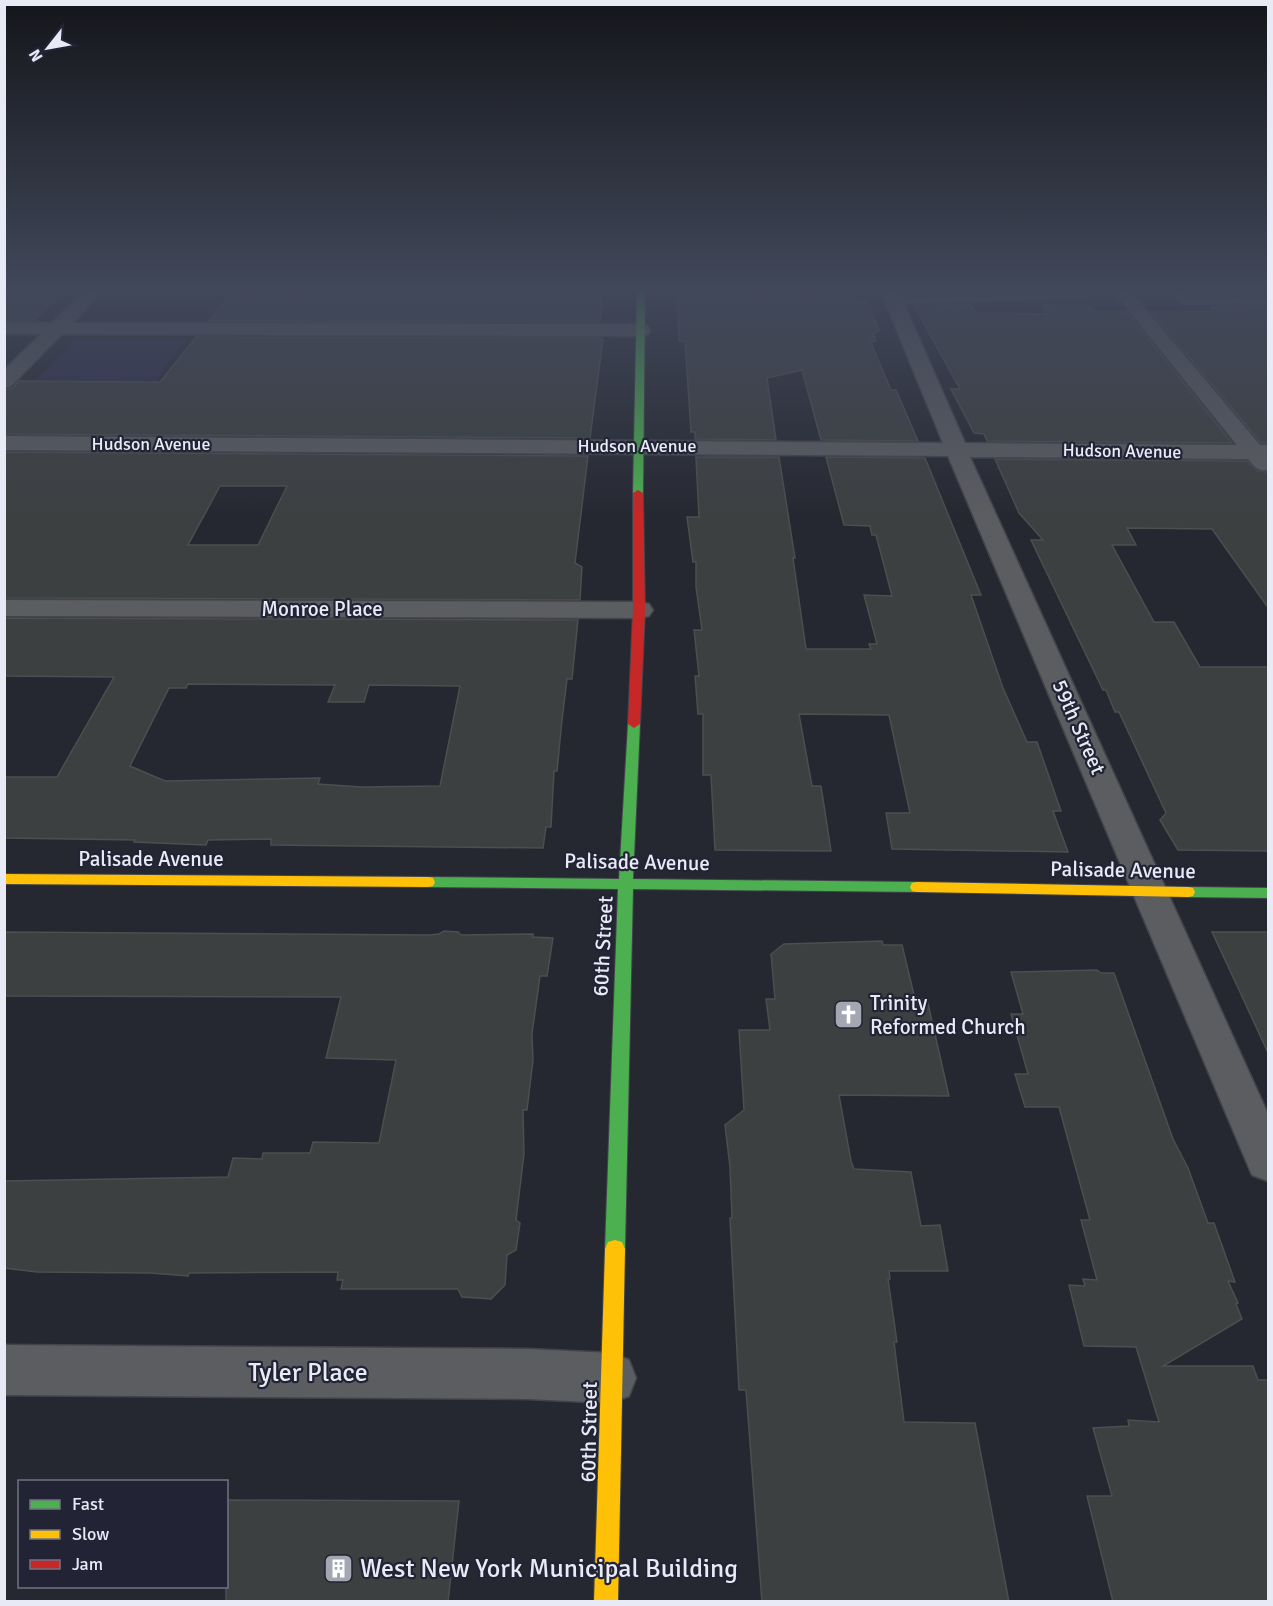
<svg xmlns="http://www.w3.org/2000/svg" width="1273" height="1606" font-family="Signika,sans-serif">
	<rect width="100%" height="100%" fill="#262831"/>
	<!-- green -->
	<polygon fill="#2b2d4a" points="186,339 156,381 36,380 74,340"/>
	<!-- building -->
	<g fill="#3d4041" stroke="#4c4e4f" stroke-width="1.5" fill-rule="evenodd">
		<polygon points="4,292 63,292 34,320 4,320"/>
		<polygon points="377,292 602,292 600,322 209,321 230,295 375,296"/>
		<polygon points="677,292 734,292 734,296 855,292 858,302 868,302 879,331 873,334 876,340 871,343 891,390 896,390 918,441 821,440 802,370 767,378 776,440 695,439 695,432 691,432 685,341 679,341"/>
		<polygon points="964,304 971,305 976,313 1047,314 1042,305 1090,306 1095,312 1127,312 1232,443 987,441 984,434 974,433 951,389 960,389 914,306"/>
		<polygon points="1212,307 1269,307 1269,443 1261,443 1151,312 1212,312"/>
		<polygon points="196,337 599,338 603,339 590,438 4,434 4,390 13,388 19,381 160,382"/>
		<path d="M4,452L588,456L575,563L582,567L580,600L4,598ZM220,486H287L258,545H188Z"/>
		<polygon points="696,457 779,457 795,558 793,558 806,649 871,649 869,644 877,644 864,595 892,596 876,535 872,535 870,526 844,525 826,457 925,458 981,595 971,595 1003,688 1027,742 1037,742 1061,811 1053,811 1068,852 892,849 886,813 910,813 889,715 799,714 812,786 821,786 831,851 715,850 711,775 703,775 703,714 698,714 695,676 699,676 694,630 702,630 696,587 696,562 693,562 687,517 699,517"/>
		<polygon points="995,459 1247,461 1258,471 1269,472 1269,609 1212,529 1127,528 1136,545 1112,545 1154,622 1174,622 1200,667 1269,667 1269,851 1178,850 1160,820 1166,813 1119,712 1115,712 1106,690 1103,690 1031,540 1043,540 1019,513"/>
		<path d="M4,618L578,620L572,679H567L562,720L557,771H554L551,827H546L543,848L271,845V839L208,840L206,845L134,842L135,840L4,838V777H57L114,677L4,676ZM188,684L335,685L328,702H364L369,685L460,686L440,786L361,787L318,784L320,778L165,781L130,766L169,688H186Z"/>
		<polygon points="444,931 458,932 461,935 533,934 533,937 553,938 547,976 540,976 532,1034 533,1060 527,1110 523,1110 524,1154 516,1220 520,1223 516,1250 507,1255 505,1285 491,1299 462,1297 458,1289 341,1289 343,1280 337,1280 338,1272 189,1273 188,1276 150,1273 37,1272 4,1268 4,1181 228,1177 233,1158 262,1159 263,1153 310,1153 313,1142 379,1143 396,1060 326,1058 341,997 4,996 4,932 429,935 439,934"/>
		<polygon points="1212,932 1269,932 1269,1055 1240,992"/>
		<polygon points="882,941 883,945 902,945 915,999 927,999 949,1096 839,1095 851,1161 854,1169 911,1172 921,1226 940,1225 948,1271 889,1271 890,1279 888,1279 897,1342 894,1342 904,1422 975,1423 1009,1602 762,1602 746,1390 739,1390 730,1218 732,1218 730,1167 725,1125 744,1110 739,1030 770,1030 766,999 775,999 771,954 784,944"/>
		<polygon points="1097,970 1101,973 1114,973 1173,1139 1188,1168 1208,1223 1214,1223 1235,1282 1228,1281 1238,1303 1236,1304 1242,1319 1163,1366 1253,1366 1258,1380 1269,1380 1269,1602 1113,1602 1087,1496 1112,1496 1093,1428 1129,1426 1128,1420 1159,1422 1136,1347 1084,1346 1069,1285 1085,1286 1083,1279 1097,1280 1081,1220 1090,1220 1059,1107 1025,1107 1015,1074 1028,1074 1011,1014 1023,1014 1011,972"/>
		<polygon points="226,1500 459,1501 448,1602 226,1602"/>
	</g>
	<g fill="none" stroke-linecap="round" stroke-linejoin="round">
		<defs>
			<g id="lane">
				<polygon points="1172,292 1183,292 1188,298 1268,299 1268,305 1185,304 1181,303"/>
				<path d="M1083,293L1088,296L1087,298L895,304L890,301L895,298C958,297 1020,293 1083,293Z"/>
			</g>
			<g id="street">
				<polygon points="83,292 101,292 73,323 641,324 648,326 650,330 648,334 641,336 62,334 11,386 4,388 4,370 41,334 4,334 4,322 52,323"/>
				<path d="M881,292H899L965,443L1237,445L1114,292H1131L1260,445H1268V470C1258,472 1254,466 1248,459L970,457L1268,1114V1181L1252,1175L1246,1161L948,456L4,450V436L943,443Z"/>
				<polygon points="4,600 639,602 649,604 653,610 649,616 639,618 4,616"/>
				<polygon points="4,1345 528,1349 611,1353 629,1360 636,1378 629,1396 611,1403 528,1399 4,1395"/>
			</g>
			<g id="fast">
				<polygon points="637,292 645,292 643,493 638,496 633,493"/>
				<polygon points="634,720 640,724 633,879 917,882 922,883 924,887 922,891 917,892 633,889 625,1249 622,1256 615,1258 608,1256 605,1249 618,889 428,887 423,886 421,882 423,878 428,877 619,879 628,724"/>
				<polygon points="1188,887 1268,888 1268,898 1188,897 1183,896 1181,892 1183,888"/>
			</g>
			<g id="slow">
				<polygon points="4,874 428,877 433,878 435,882 433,886 428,887 4,884"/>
				<polygon points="917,882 1188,887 1193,888 1195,892 1193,896 1188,897 917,892 912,891 910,887 912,883"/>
				<polygon points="615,1240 622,1242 625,1249 618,1602 594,1602 605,1249 608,1242"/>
			</g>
			<polygon id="jam" points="638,490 643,493 645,610 640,724 634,728 628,724 633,610 633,493"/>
		</defs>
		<!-- lane casing -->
		<use href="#lane" stroke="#42444c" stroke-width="2"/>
		<!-- street casing -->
		<use href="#street" stroke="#42444c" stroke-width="3"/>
		<!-- fast casing -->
		<use href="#fast" stroke="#42444c" stroke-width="2"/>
		<!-- slow casing -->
		<use href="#slow" stroke="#42444c" stroke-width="2"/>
		<!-- jam casing -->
		<use href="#jam" stroke="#42444c" stroke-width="2"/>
		<!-- lane -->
		<use href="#lane" fill="#5c5d61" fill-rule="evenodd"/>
		<!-- street -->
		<use href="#street" fill="#5c5d61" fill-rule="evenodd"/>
		<!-- fast -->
		<use href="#fast" fill="#4caf50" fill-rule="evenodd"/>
		<!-- slow -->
		<use href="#slow" fill="#ffc107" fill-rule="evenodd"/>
		<!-- jam -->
		<use href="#jam" fill="#c62828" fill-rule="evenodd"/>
	</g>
	<!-- sky -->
	<linearGradient id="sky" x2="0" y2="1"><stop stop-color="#15161b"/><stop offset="0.56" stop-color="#41485a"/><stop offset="1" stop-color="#41485a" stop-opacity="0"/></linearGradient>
	<rect width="1273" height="517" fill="url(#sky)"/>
	<!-- icons -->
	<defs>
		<symbol id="church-square" viewBox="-11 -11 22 22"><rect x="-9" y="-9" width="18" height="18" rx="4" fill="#a4a6b1" stroke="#222435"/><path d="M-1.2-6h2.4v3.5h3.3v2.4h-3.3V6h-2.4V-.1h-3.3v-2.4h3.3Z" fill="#fff"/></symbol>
		<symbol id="building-square" viewBox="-11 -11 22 22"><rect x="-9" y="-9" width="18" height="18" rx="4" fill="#a4a6b1" stroke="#222435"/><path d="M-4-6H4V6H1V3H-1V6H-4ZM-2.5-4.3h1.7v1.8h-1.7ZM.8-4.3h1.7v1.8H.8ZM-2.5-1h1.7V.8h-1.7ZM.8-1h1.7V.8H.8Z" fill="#fff"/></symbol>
	</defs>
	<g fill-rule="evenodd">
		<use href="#church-square" x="832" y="998" width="33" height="33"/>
		<use href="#building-square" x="322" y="1552" width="33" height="33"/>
	</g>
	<g text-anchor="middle" stroke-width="4.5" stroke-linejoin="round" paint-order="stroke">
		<!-- far-street labels -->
		<g font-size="18" fill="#e8eaf6" stroke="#222435">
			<text x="151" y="450">Hudson Avenue</text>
			<text x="637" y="452">Hudson Avenue</text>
			<text transform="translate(1122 451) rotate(1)" y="6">Hudson Avenue</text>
		</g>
		<!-- street labels -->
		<g font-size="21" fill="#e8eaf6" stroke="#222435">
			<text x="322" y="616">Monroe Place</text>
			<text transform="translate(1079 727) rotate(66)" y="7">59th Street</text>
			<text x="151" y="866">Palisade Avenue</text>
			<text transform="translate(637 862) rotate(1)" y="7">Palisade Avenue</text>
			<text transform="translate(1123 870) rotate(1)" y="7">Palisade Avenue</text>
			<text transform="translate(603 946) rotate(-87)" y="7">60th Street</text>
			<text transform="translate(589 1432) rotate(-89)" y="7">60th Street</text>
		</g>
		<!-- poi labels -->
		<g font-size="21" fill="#e8eaf6" stroke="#222435" text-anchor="start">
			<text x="870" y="1010">Trinity<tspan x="870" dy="24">Reformed Church</tspan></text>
		</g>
		<!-- near-street labels -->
		<g font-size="26" fill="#e8eaf6" stroke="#222435">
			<text x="308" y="1381">Tyler Place</text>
		</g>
		<!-- near-poi labels -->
		<g font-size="26" fill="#e8eaf6" stroke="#222435" text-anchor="start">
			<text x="360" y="1577">West New York Municipal Building</text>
		</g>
	</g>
	<!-- border -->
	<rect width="1273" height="1606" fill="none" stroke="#e8eaf6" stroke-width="12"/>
	<!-- legend -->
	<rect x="18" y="1480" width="210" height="108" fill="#222435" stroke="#717382" stroke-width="1.5"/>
	<rect x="30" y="1500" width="30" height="9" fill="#4caf50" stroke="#717382" stroke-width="1.5"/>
	<text x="72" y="1510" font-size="18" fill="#e8eaf6">Fast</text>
	<rect x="30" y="1530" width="30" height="9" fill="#ffc107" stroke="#717382" stroke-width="1.5"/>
	<text x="72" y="1540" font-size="18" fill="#e8eaf6">Slow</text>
	<rect x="30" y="1560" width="30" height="9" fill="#c62828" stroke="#717382" stroke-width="1.5"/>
	<text x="72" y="1570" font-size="18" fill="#e8eaf6">Jam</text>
	<!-- north arrow -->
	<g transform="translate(48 48) rotate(239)" stroke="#222435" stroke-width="4.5" paint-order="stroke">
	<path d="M0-4.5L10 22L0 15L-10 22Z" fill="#e8eaf6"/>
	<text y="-9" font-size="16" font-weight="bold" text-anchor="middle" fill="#e8eaf6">N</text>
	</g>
</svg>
